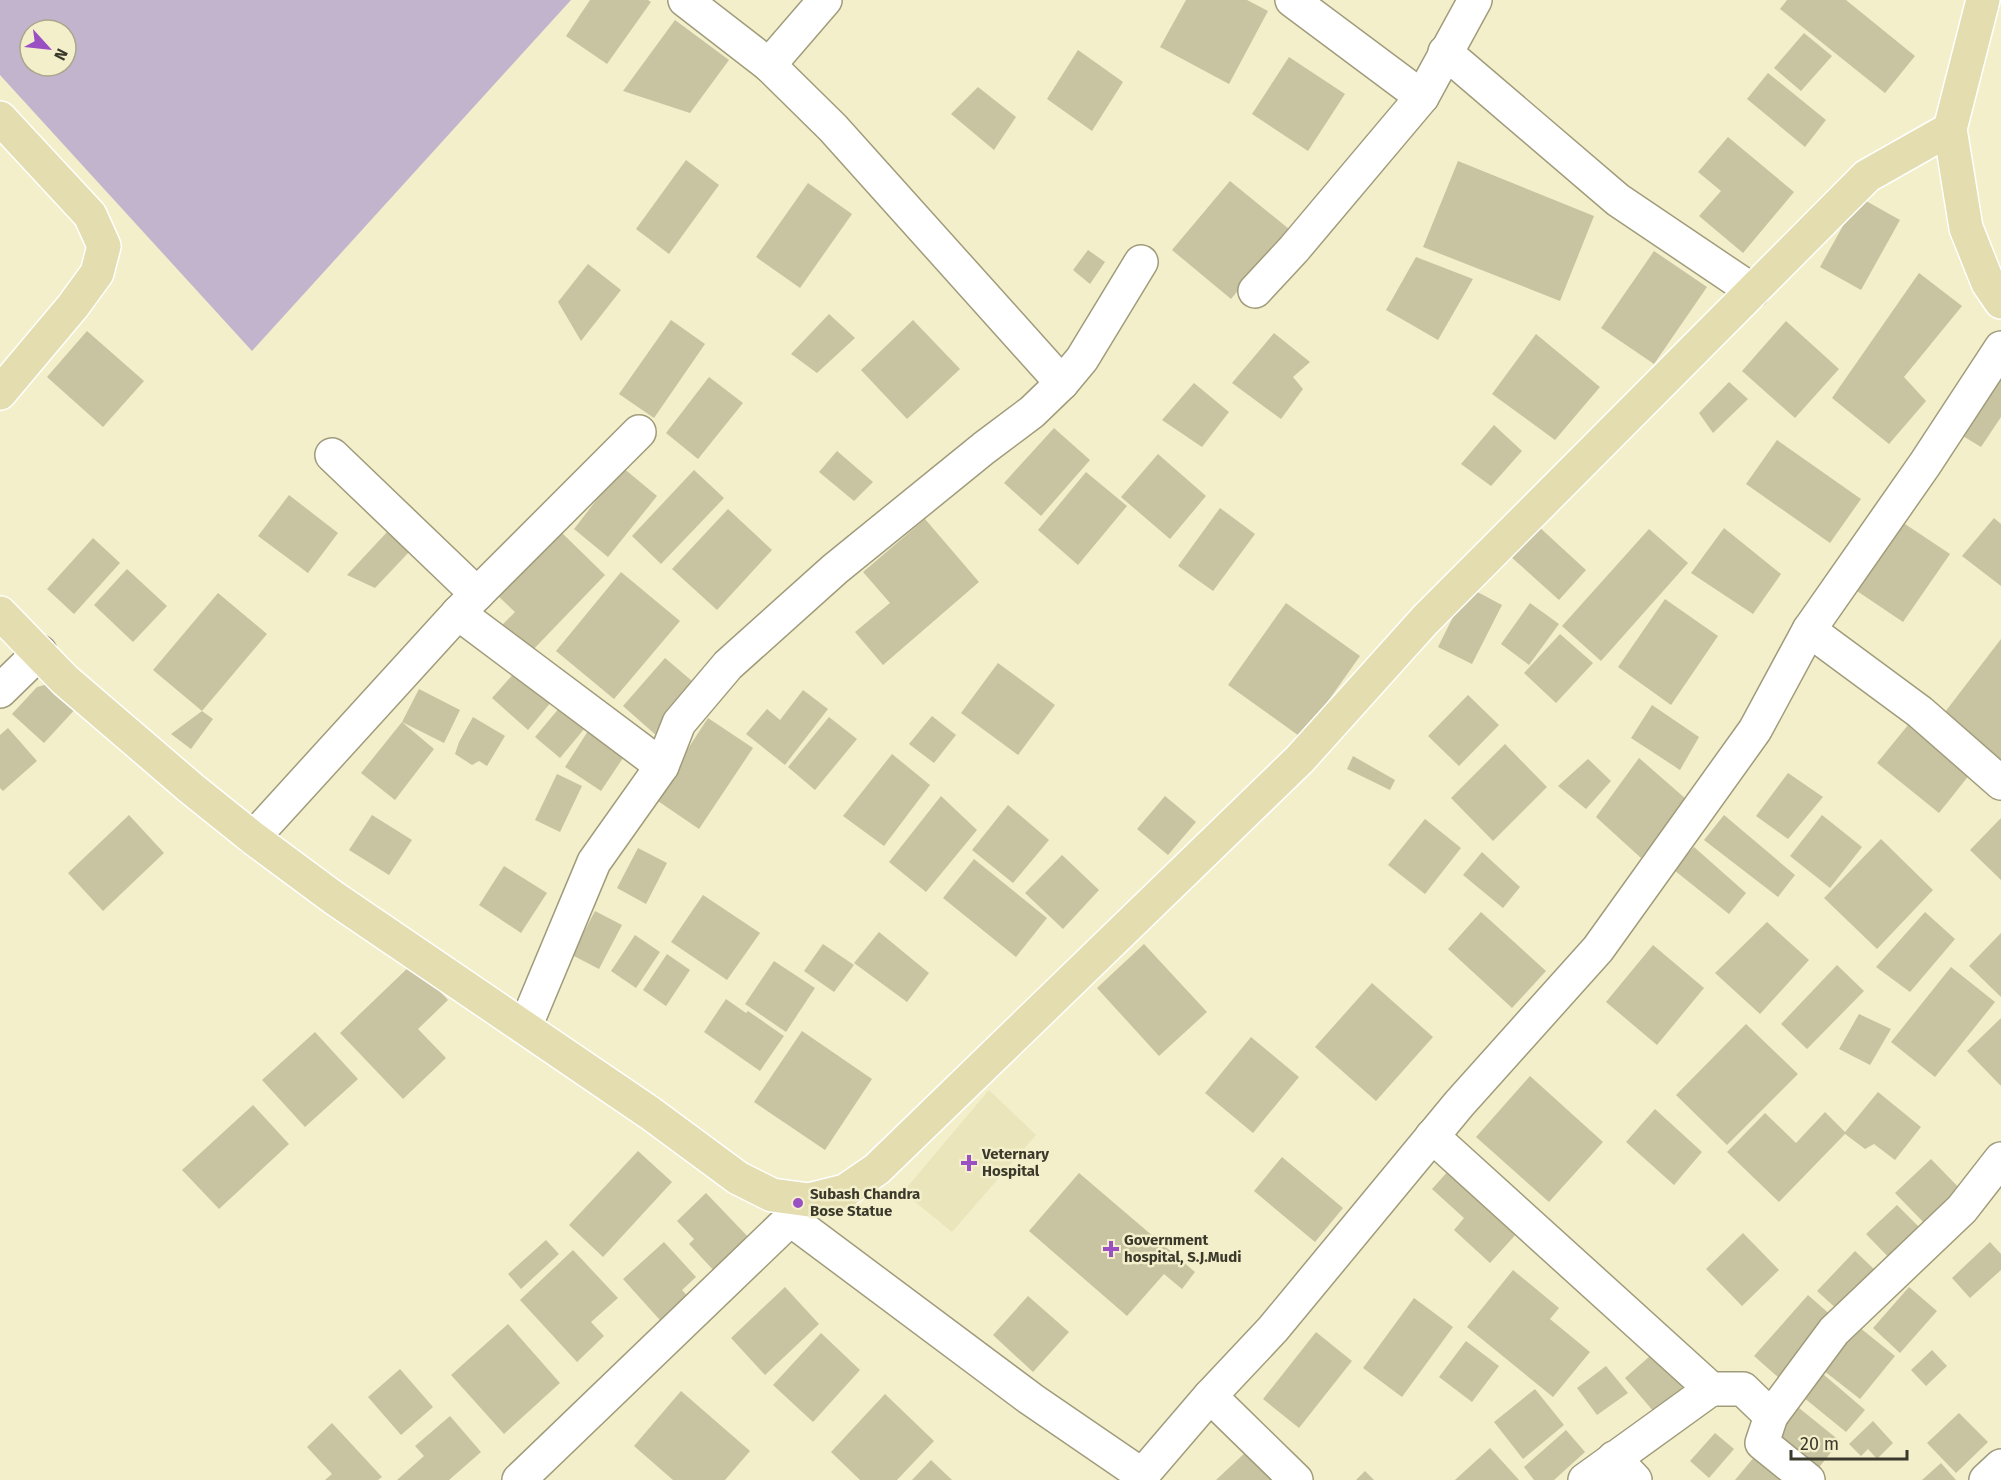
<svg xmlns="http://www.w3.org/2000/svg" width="2001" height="1480" font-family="'Fira Sans',sans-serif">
	<rect width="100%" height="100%" fill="#f3efcb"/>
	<!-- built -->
	<polygon fill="#eae5ba" points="989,1090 1036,1135 952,1232 903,1192"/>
	<!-- green -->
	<path fill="#c3b4cd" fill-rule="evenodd" d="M0,0H571L252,351L0,75ZM30,30H66V66H30Z"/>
	<!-- building -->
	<g fill="#c8c4a2">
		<polygon points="590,0 648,0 651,2 607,64 566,36"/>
		<polygon points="1186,0 1247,0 1268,11 1229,84 1160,47"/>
		<polygon points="1787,0 1846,0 1915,56 1885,93 1780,9"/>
		<polygon points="675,20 729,60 690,113 623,91"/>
		<polygon points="1804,33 1832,56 1801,91 1774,68"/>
		<polygon points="1078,50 1123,82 1092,131 1047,99"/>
		<polygon points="1289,57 1345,94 1308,151 1252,114"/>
		<polygon points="1768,73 1826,120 1805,147 1747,99"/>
		<polygon points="978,87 1016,117 994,150 951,114"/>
		<polygon points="1728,137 1794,192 1743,253 1699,216 1721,191 1698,172"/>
		<polygon points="686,160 719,185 669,254 636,229"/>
		<polygon points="1458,161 1594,216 1560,301 1423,247"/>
		<polygon points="1230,181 1289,229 1231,299 1172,250"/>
		<polygon points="808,183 852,214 800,288 756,257"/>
		<polygon points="1859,197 1900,220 1861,290 1820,267"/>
		<polygon points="1088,250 1105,262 1090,284 1073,270"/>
		<polygon points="1654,251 1707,287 1654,364 1601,328"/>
		<polygon points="1416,257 1473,279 1438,340 1386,310"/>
		<polygon points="588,264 621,290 581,341 558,302"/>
		<polygon points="1919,273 1962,306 1904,377 1926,401 1889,444 1832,398"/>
		<polygon points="829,314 855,338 817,373 791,354"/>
		<polygon points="671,320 705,344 654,418 619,394"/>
		<polygon points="913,320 960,369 907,419 861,370"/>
		<polygon points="1786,321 1839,369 1795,418 1742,371"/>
		<polygon points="87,331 144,381 103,427 47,377"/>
		<polygon points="1274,333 1310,362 1293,377 1303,389 1281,419 1232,383"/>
		<polygon points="1536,334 1600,387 1555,440 1492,394"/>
		<polygon points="2001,363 2001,417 1981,447 1958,433"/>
		<polygon points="709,377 743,403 698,459 666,433"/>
		<polygon points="1729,382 1748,399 1713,433 1699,413"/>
		<polygon points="1194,383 1229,412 1202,447 1162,420"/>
		<polygon points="1494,425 1522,451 1491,486 1461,464"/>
		<polygon points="1054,428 1090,460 1041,516 1004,483"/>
		<polygon points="1777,440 1861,499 1830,543 1746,484"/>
		<polygon points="837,451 873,482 854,501 819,472"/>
		<polygon points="1158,454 1206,496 1170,539 1121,497"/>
		<polygon points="622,467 657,496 608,557 574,529"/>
		<polygon points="694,470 724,498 661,564 632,536"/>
		<polygon points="1086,472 1127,506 1078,565 1038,530"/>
		<polygon points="289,495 338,533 308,573 258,536"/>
		<polygon points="1220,508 1255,534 1213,591 1178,566"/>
		<polygon points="728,509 772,550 717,610 672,569"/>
		<polygon points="1994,518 2001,524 2001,586 1962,556"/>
		<polygon points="925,519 979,582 883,665 855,632 890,603 863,572"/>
		<polygon points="1902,522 1950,554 1903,622 1857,591"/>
		<polygon points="1537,525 1586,570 1559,600 1510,556"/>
		<polygon points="1724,528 1781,574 1753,614 1691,573"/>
		<polygon points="1649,529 1688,563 1601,661 1562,626"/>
		<polygon points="388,531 410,551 375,588 347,575"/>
		<polygon points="560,531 605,575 528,655 500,627 515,612 497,595"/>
		<polygon points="93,538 120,563 74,614 47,589"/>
		<polygon points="127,569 167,606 133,642 94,605"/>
		<polygon points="621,572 680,621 614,699 556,651"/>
		<polygon points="1468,587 1502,605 1472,664 1438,647"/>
		<polygon points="218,593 267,634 202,711 213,719 191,749 171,734 202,711 153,670"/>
		<polygon points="1665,599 1718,636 1671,705 1618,667"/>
		<polygon points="1286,603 1360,656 1302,738 1228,685"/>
		<polygon points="1530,603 1559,624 1529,665 1501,644"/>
		<polygon points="1560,634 1593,663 1556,703 1524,673"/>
		<polygon points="2001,639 2001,760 1942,716"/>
		<polygon points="665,658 699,687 657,736 623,706"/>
		<polygon points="998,663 1055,705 1018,755 961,713"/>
		<polygon points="517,670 552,701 528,730 492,698"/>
		<polygon points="52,683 78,706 44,743 12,714 37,687"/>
		<polygon points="419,689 460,710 444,743 402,722 434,749 395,800 361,773 402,722"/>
		<polygon points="803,690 828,709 785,765 746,734 767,709 780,720"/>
		<polygon points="1468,695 1499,725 1459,766 1428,736"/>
		<polygon points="1652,705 1699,737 1680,770 1631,738"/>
		<polygon points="560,707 585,728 560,758 535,737"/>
		<polygon points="932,716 956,735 934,763 909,744"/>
		<polygon points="473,717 505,736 487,766 479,761 472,765 455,754 459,742"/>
		<polygon points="829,717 857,739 815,790 788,767"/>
		<polygon points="708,718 753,748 699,829 655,799"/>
		<polygon points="1913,719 1974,769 1939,813 1877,763"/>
		<polygon points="8,728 37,761 3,791 0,788 0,735"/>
		<polygon points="588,731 625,755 601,791 565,767"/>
		<polygon points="1505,744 1547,787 1493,841 1451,798"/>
		<polygon points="892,754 930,785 884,846 843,816"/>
		<polygon points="1353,756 1395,780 1390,790 1347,769"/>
		<polygon points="1639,758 1686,799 1641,858 1596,817"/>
		<polygon points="1588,759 1611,781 1586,809 1558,786"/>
		<polygon points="1788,773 1823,797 1788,839 1756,816"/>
		<polygon points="557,774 582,786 560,832 535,820"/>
		<polygon points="941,796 977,830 926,892 889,862"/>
		<polygon points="1165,796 1196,822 1168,855 1137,829"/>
		<polygon points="1008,805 1049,840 1013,883 972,850"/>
		<polygon points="129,815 164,853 103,911 68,873"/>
		<polygon points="372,815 412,840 389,875 349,850"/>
		<polygon points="1724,815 1795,875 1778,897 1704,840"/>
		<polygon points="1822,815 1862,847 1830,888 1790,856"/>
		<polygon points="2001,818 2001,880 1970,850"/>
		<polygon points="1425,819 1461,848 1425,894 1388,865"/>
		<polygon points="1881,839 1933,890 1877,949 1824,898"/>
		<polygon points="1694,847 1746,893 1729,914 1674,870"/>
		<polygon points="638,848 667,863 646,904 617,888"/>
		<polygon points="1482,852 1520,887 1503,908 1463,875"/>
		<polygon points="1062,855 1099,890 1063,929 1025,893"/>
		<polygon points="974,859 1047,918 1016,957 943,898"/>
		<polygon points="504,866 547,893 521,933 479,905"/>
		<polygon points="703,895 760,933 727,980 671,942"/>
		<polygon points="595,911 622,925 599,969 572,955"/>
		<polygon points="1481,912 1546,971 1512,1008 1448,949"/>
		<polygon points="1925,912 1955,939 1910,992 1876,967"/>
		<polygon points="1767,922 1809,960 1760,1014 1715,973"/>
		<polygon points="879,932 929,973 907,1002 854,963"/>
		<polygon points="2001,933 2001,997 1969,966"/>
		<polygon points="635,935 660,952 636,988 611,971"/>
		<polygon points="823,944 854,965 834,992 804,971"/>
		<polygon points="1144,944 1207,1012 1159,1056 1097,988"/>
		<polygon points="1653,945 1704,988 1657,1045 1606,1002"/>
		<polygon points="667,954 690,970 666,1006 643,990"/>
		<polygon points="774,961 815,988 786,1032 745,1004"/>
		<polygon points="413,963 448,1000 418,1029 446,1058 403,1099 340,1033"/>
		<polygon points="1837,965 1864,991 1807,1049 1781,1024"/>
		<polygon points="1951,967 1995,1002 1935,1077 1891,1042"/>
		<polygon points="1372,983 1433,1037 1376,1101 1315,1047"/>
		<polygon points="726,999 746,1013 748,1011 784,1036 760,1071 704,1032"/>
		<polygon points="1859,1014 1891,1029 1870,1065 1839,1049"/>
		<polygon points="2001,1018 2001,1086 1967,1051"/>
		<polygon points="1746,1024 1798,1074 1727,1145 1676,1095"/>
		<polygon points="802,1031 872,1079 825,1150 754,1102"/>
		<polygon points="315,1032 358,1079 305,1127 262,1080"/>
		<polygon points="1251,1037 1299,1077 1253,1133 1205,1093"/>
		<polygon points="1530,1076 1603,1142 1549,1202 1476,1137"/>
		<polygon points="1878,1092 1921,1127 1895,1160 1874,1144 1865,1149 1845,1134 1779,1202 1727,1152 1765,1113 1796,1143 1825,1112 1845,1132"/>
		<polygon points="253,1105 289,1144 219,1209 182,1170"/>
		<polygon points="1655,1109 1702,1152 1674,1185 1626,1142"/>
		<polygon points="638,1151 672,1182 603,1257 569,1225"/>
		<polygon points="1282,1157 1343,1208 1315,1242 1254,1191"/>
		<polygon points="1931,1159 1966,1195 1931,1230 1895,1193"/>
		<polygon points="1450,1169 1518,1232 1490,1263 1454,1230 1464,1218 1432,1189"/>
		<polygon points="1079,1173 1195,1272 1182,1289 1164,1274 1127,1316 1029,1231"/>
		<polygon points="706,1193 752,1241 717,1274 689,1244 694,1239 677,1221"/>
		<polygon points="1897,1205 1927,1235 1897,1266 1866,1234"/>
		<polygon points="1743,1233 1779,1270 1742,1306 1706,1269"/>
		<polygon points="546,1240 559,1254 521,1289 508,1274"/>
		<polygon points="664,1242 696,1277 682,1290 695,1304 668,1329 623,1279"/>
		<polygon points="1990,1242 2001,1254 2001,1270 1970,1298 1952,1278"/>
		<polygon points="573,1250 618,1298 591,1322 604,1336 577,1362 520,1300"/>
		<polygon points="1855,1251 1876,1271 1839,1311 1817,1291"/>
		<polygon points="1513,1270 1559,1308 1550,1319 1590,1352 1553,1397 1467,1327"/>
		<polygon points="785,1287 819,1324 765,1375 731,1338"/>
		<polygon points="1909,1287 1937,1311 1900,1353 1873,1328"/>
		<polygon points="1808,1295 1833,1317 1779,1378 1754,1356"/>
		<polygon points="1028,1296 1069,1332 1033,1372 993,1335"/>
		<polygon points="1414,1298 1453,1327 1402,1397 1363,1368"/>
		<polygon points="1854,1323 1895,1356 1860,1399 1819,1367"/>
		<polygon points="508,1324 560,1383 504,1434 451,1375"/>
		<polygon points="1316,1332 1352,1361 1299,1428 1263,1399"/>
		<polygon points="821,1333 860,1370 813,1422 773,1385"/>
		<polygon points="1466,1341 1499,1366 1472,1402 1439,1377"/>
		<polygon points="1658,1349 1688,1383 1654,1412 1625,1378"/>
		<polygon points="1932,1350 1947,1366 1926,1386 1911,1370"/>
		<polygon points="1606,1366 1628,1393 1597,1415 1577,1388"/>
		<polygon points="400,1369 433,1407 401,1435 368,1397"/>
		<polygon points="1823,1374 1865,1410 1846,1432 1803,1397"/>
		<polygon points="1535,1389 1564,1425 1523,1459 1494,1422"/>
		<polygon points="681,1391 750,1451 725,1480 673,1480 634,1446"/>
		<polygon points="885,1394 934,1441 897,1480 860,1480 831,1452"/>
		<polygon points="1799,1408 1840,1441 1817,1470 1776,1437"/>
		<polygon points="1959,1413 1988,1442 1956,1473 1927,1443"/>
		<polygon points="450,1416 481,1452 449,1480 397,1480 424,1456 415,1446"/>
		<polygon points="1873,1421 1893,1443 1877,1459 1868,1449 1861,1456 1849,1444"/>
		<polygon points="332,1423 382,1477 378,1480 325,1480 332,1474 307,1447"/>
		<polygon points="1566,1430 1585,1452 1554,1480 1534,1480 1524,1467"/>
		<polygon points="1715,1433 1734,1449 1709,1478 1690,1461"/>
		<polygon points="1490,1448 1519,1480 1455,1480"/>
		<polygon points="1760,1450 1797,1480 1735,1480"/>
		<polygon points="1247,1451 1273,1480 1216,1480"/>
		<polygon points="931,1460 952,1480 912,1480"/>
		<polygon points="1941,1463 1956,1480 1922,1480"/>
		<polygon points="1365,1471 1374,1480 1356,1480"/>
	</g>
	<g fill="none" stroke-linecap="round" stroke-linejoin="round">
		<defs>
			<g id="minor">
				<polyline points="685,0 769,65 833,128 1062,383"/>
				<polyline points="1292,0 1422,97"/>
				<polyline points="1445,52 1618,200 1753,291"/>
				<polyline points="769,65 825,0"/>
				<polyline points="1255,291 1294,249 1422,97 1475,0"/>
				<polyline points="332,455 477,594"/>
				<polyline points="458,613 662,766"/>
				<polyline points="1809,630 1920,712 2001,783"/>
				<polyline points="0,691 40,652"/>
				<polyline points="253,838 458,613 639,432"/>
				<polyline points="525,1027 594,862 662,766 679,723 728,665 835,569 984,448 1032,412 1062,383 1082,359 1141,262"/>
				<polyline points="1432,1136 1711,1389 1743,1389 1771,1416 1762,1443 1808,1480"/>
				<polyline points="790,1219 1031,1399 1142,1475"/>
				<polyline points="1210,1396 1296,1480"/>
				<polyline points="1771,1416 1834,1331 1962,1209 2001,1159"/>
				<polyline points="1614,1458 1635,1480"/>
				<polyline points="519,1480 806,1204"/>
				<polyline points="1138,1480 1210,1396 1273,1329 1459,1104 1598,949 1755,730 1809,630 1925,464 2001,348"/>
				<polyline points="1585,1480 1711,1389"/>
				<polyline points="1986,1480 2001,1466"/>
			</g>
			<g id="major">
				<polyline points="1983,0 1950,129 1966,228 1988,283 2001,302"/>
				<polyline points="0,118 90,215 104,246 97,273 73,306 0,393"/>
				<polyline points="0,613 65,680 192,789 253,838 334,898 650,1113 738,1178 772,1195 809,1200 845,1191 877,1169 1300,759 1425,620 1867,176 1950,129"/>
			</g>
		</defs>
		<!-- minor casing -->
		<use href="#minor" stroke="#a09c7b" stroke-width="36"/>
		<!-- major casing -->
		<use href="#major" stroke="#fff" stroke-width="36"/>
		<!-- minor -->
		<use href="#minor" stroke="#fff" stroke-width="33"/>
		<!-- major -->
		<use href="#major" stroke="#e3ddaf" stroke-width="33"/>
	</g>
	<!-- markers -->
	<g fill="#9a50c2" stroke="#f3efcb" stroke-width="2">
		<path d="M966 1154h6v6h6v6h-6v6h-6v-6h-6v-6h6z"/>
		<circle cx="798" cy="1203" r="6"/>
		<path d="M1108 1240h6v6h6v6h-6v6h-6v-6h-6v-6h6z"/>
	</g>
	<g text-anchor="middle" stroke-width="5" stroke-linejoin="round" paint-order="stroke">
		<!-- poi labels -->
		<g font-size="15" font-weight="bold" fill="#3b392b" stroke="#f3efcb" text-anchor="start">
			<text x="982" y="1159">Veternary<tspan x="982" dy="17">Hospital</tspan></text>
			<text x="810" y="1199">Subash Chandra<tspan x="810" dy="17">Bose Statue</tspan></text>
			<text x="1124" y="1245">Government<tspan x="1124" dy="17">hospital, S.J.Mudi</tspan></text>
		</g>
	</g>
	<!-- north arrow -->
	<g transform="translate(48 48) rotate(117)"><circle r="28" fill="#f3efcb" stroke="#a9a68b" stroke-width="1.5"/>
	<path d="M0-4.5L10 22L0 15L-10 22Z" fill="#9a50c2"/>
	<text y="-9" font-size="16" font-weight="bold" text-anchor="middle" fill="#3b392b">N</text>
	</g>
	<!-- scale -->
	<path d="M1791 1450v9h116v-9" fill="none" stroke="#3b392b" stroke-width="3"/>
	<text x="1800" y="1450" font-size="18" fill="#3b392b" stroke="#f3efcb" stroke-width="4.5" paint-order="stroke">20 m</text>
</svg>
